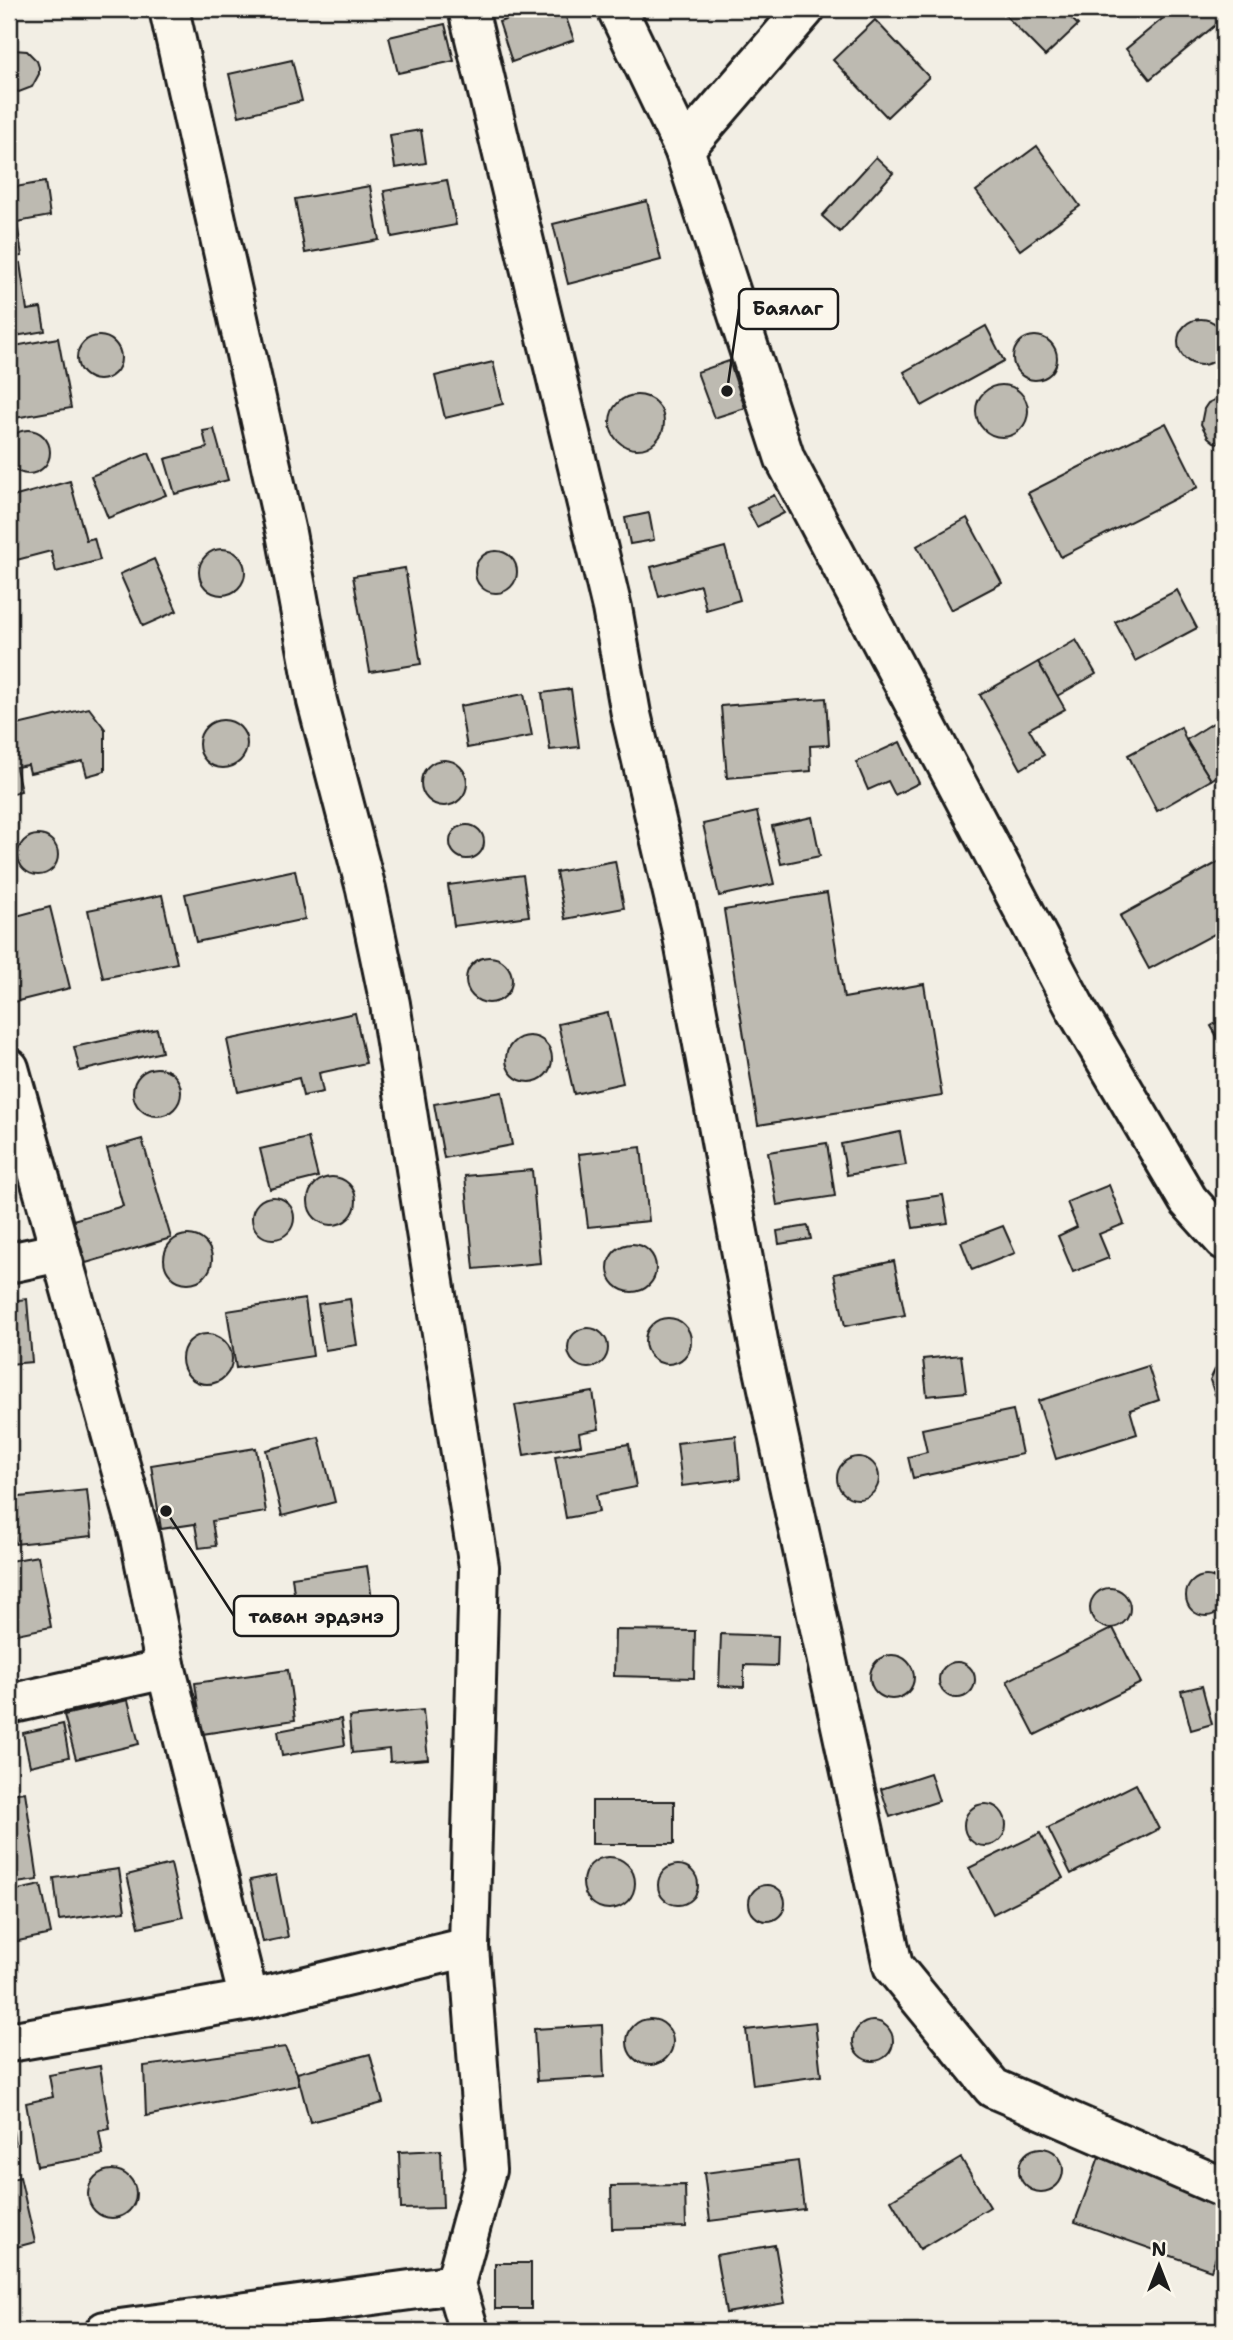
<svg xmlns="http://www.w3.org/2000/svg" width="1233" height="2340" font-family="'Shantell Sans',sans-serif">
	<rect width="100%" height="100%" fill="#f2eee4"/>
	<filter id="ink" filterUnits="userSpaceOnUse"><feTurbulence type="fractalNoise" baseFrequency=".0143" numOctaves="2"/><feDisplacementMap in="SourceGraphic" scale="14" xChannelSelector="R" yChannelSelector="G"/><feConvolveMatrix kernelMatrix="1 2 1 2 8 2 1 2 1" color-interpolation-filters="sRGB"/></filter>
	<g filter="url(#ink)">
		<!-- building -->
		<g fill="#bdbab1" stroke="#1c1c1c" stroke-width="2">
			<polygon points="538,9 563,9 574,40 512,62 499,22"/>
			<polygon points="999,9 1062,9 1078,25 1045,56"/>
			<polygon points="1174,9 1217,9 1224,18 1150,79 1126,49"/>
			<polygon points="875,20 929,77 887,117 833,60"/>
			<polygon points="445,24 454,61 398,73 389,37"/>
			<polygon points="14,50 27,51 37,61 39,67 39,74 32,87 19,92 9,89 9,52"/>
			<polygon points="292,60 302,101 239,116 229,74"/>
			<polygon points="421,130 426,163 395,168 390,135"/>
			<polygon points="1037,146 1080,206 1020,250 976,191"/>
			<polygon points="876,157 893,173 840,232 822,216"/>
			<polygon points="447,180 456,225 392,237 384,191"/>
			<polygon points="45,182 50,216 17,222 22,256 9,258 9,188"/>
			<polygon points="370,186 379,240 305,253 295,199"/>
			<polygon points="647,201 661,260 568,284 553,224"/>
			<polygon points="20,263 27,310 41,308 45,331 9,337 9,265"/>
			<circle cx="1201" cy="342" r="23"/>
			<polygon points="986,326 1004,361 922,406 904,372"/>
			<circle cx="99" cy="358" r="22"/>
			<circle cx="1035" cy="358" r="22"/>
			<polygon points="58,338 71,408 9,419 9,347"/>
			<polygon points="729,361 745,408 714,418 697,372"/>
			<polygon points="493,362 503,404 445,418 435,376"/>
			<circle cx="1002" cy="411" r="26"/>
			<circle cx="637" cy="422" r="27"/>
			<polygon points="1222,396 1224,396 1224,444 1214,442 1208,437 1201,424 1204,409 1208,403"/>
			<polygon points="1166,423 1198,487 1061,557 1028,493"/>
			<polygon points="214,429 228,480 175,494 165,459 207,448 203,431"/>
			<circle cx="28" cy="452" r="22"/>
			<polygon points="149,453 166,495 108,518 91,476"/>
			<polygon points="70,481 86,540 94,538 100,560 56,572 51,551 9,562 9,498"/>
			<polygon points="774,495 784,513 757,527 747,508"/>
			<polygon points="649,513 654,540 630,544 625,518"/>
			<polygon points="967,518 1002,583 951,610 917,546"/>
			<polygon points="725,547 740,600 706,610 700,585 659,597 651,567"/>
			<circle cx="222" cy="572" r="23"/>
			<circle cx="496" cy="572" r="21"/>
			<polygon points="154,559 177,611 143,626 120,574"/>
			<polygon points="405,568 421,664 370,672 353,576"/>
			<polygon points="1177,590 1197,628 1135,661 1115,622"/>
			<polygon points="1076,640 1096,674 1057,696 1038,662"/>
			<polygon points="1038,662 1065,709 1029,729 1044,755 1021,769 980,695"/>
			<polygon points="571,689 579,747 550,750 542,693"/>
			<polygon points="524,694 532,736 467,748 460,706"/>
			<polygon points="826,698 829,745 810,746 811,771 727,778 721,706"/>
			<polygon points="89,708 105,729 105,771 87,776 83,761 30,773 28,765 16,767 21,791 9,794 9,727"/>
			<circle cx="223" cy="744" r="24"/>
			<polygon points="1213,723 1224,740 1224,772 1211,780 1186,740"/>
			<polygon points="1181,727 1186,740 1211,780 1157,811 1128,755"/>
			<polygon points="900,742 919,783 895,795 888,781 868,790 856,762"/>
			<circle cx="444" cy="783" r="23"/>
			<polygon points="757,812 774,884 719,896 703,824"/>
			<polygon points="812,817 820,856 781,864 772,826"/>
			<circle cx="467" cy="842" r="17"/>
			<circle cx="38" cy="855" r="20"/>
			<polygon points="1224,859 1224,929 1149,969 1120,916"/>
			<polygon points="615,861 624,908 565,919 556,872"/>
			<polygon points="295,870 305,919 196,942 185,894"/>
			<polygon points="523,875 529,916 454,926 448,885"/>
			<polygon points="827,893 844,998 924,984 942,1096 758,1125 724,910"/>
			<polygon points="162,895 177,963 103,978 88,910"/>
			<polygon points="50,907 70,988 14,1002 9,982 9,918"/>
			<circle cx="489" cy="980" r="23"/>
			<polygon points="355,1013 366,1063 319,1073 323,1092 303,1096 299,1078 238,1092 227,1040"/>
			<polygon points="608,1013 623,1083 574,1094 558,1024"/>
			<polygon points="1224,1018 1224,1049 1211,1026"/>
			<polygon points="157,1029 162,1052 80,1071 74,1047"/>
			<circle cx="529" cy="1059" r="23"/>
			<circle cx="157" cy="1092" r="24"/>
			<polygon points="502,1092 512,1145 444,1158 434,1104"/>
			<polygon points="900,1132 906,1165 847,1175 841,1144"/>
			<polygon points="308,1138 318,1177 270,1189 260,1149"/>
			<polygon points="142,1139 171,1238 86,1263 73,1220 123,1206 107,1149"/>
			<polygon points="827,1143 835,1196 777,1205 768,1152"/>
			<polygon points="641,1147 649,1221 588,1227 579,1154"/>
			<polygon points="532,1170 540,1263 474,1269 465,1176"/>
			<circle cx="332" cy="1201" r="24"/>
			<polygon points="1109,1185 1124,1224 1099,1234 1109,1258 1073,1272 1058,1236 1077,1227 1067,1202"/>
			<polygon points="943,1195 948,1223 913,1228 908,1200"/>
			<circle cx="273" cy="1218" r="21"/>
			<polygon points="808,1226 811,1239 779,1244 777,1231"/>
			<polygon points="1003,1226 1015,1253 972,1270 961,1242"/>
			<circle cx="188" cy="1259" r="24"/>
			<circle cx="632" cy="1268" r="24"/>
			<polygon points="894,1261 905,1315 845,1326 834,1274"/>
			<polygon points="27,1299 32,1362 9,1364 9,1301"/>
			<polygon points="305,1299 313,1356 236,1368 227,1311"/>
			<polygon points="350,1299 357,1345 325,1350 318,1304"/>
			<circle cx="668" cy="1341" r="23"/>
			<circle cx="588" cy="1348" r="20"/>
			<circle cx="207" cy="1359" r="25"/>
			<polygon points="961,1355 966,1392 927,1396 923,1359"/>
			<polygon points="1224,1359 1224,1402 1215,1395 1210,1380 1217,1365"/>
			<polygon points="1148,1366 1159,1400 1130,1410 1137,1434 1056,1459 1038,1401"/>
			<polygon points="593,1392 599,1429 579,1433 581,1445 524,1455 515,1405"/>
			<polygon points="1013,1410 1022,1454 913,1478 908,1457 927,1452 922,1429"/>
			<polygon points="736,1436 740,1479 682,1486 677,1443"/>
			<polygon points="319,1437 335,1502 282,1516 266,1450"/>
			<polygon points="629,1444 636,1487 596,1495 599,1512 566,1518 555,1456"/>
			<polygon points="256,1448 266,1512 212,1521 216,1546 199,1548 195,1524 161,1529 151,1465"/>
			<circle cx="858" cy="1478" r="21"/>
			<polygon points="87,1490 92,1536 15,1544 10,1498"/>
			<polygon points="38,1556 51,1627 12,1635 9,1630 9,1561"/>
			<polygon points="367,1566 373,1606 297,1617 292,1577"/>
			<circle cx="1206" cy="1596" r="20"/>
			<circle cx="1110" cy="1608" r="20"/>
			<polygon points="1113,1628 1141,1683 1035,1735 1007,1681"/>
			<polygon points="615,1630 695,1631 694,1678 614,1676"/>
			<polygon points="721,1634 778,1636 777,1666 744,1665 744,1687 719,1686"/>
			<circle cx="892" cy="1677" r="22"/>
			<circle cx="957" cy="1680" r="18"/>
			<polygon points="288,1670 295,1720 202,1734 195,1683"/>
			<polygon points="1202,1686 1212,1724 1191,1730 1181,1691"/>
			<polygon points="128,1700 139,1744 76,1759 64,1715"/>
			<polygon points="423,1710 428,1759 390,1762 389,1749 352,1753 349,1717"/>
			<polygon points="341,1719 345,1745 282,1756 278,1731"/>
			<polygon points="63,1724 69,1757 30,1766 23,1733"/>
			<polygon points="930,1773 939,1801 890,1817 881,1789"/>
			<polygon points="1136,1784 1159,1829 1071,1874 1048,1828"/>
			<polygon points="25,1792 38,1880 9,1884 9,1794"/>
			<rect x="592" y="1801" width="82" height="43"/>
			<circle cx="985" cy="1825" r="21"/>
			<polygon points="1040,1833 1063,1878 993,1914 969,1868"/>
			<circle cx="609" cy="1883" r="26"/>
			<polygon points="171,1864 183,1917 139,1927 127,1875"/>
			<circle cx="678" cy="1885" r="20"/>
			<polygon points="119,1869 125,1911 59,1920 54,1878"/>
			<polygon points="276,1875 288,1937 263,1942 250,1880"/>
			<circle cx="767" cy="1903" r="18"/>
			<polygon points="41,1885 51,1934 9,1943 9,1892"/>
			<circle cx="650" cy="2042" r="23"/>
			<circle cx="873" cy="2041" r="20"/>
			<polygon points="815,2022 821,2076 753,2085 746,2030"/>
			<polygon points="602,2025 604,2077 537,2081 534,2029"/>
			<polygon points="285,2047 297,2073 299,2085 146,2116 144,2066"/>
			<polygon points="370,2054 383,2103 310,2122 297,2073"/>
			<polygon points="100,2066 110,2129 99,2131 103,2155 37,2166 26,2103 53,2097 49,2075"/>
			<polygon points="9,2103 15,2145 9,2146"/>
			<circle cx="1041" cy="2170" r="22"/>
			<polygon points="441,2150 443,2208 401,2209 399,2152"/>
			<polygon points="1099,2157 1224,2202 1224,2235 1211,2270 1075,2222"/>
			<polygon points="961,2158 990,2207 920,2249 891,2200"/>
			<polygon points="798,2161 804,2209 710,2221 704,2173"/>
			<circle cx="112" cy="2194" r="24"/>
			<polygon points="20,2177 35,2242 9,2249 9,2180"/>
			<polygon points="685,2185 686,2227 612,2229 611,2186"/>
			<polygon points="775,2245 785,2303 726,2313 716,2255"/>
			<rect x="495" y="2263" width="36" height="46"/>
		</g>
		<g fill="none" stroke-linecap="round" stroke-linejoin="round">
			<defs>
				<g id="minor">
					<polyline points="169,9 286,533 317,701 366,889 390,1004 479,1567 469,1947 486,2170 455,2284 469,2331"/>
					<polyline points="468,9 612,608 631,714 682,931 760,1351 893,1966 993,2088 1224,2188"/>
					<polyline points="617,9 684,149 785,459 1077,1011 1188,1200 1224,1240"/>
					<polyline points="684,149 805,9"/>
					<polyline points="9,1068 139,1533 166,1669 249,2000"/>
					<polyline points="9,1263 60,1252"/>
					<polyline points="9,1704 166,1669"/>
					<polyline points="9,2042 249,2000 469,1947"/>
					<polyline points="105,2331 455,2284"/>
				</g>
			</defs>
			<!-- minor casing -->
			<use href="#minor" stroke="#1c1c1c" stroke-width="44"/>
			<!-- minor -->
			<use href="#minor" stroke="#fbf7ec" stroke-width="38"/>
		</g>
	</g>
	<!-- callouts -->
	<path fill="none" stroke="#1c1c1c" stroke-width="2.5" d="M727 391L739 309M166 1511L234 1616"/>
	<g fill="#1c1c1c" stroke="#fbf7ec" stroke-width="2.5">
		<circle cx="727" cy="391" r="7"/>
		<circle cx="166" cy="1511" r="7"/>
	</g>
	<g fill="#fbf7ec" stroke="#1c1c1c" stroke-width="2.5">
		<rect x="739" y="289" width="99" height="40" rx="7"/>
		<rect x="234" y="1596" width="164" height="40" rx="7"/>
	</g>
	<g font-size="19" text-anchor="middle" font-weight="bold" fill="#1c1c1c">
		<text x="788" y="315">Баялаг</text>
		<text x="316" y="1623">таван эрдэнэ</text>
	</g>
	<!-- margin -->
	<rect width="1233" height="2340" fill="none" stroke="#fbf7ec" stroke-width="35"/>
	<rect x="18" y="18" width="1198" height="2305" fill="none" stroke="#1c1c1c" stroke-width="2.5" filter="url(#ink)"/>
	<!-- north arrow -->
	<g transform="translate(1159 2266)" stroke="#fbf7ec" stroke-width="5" paint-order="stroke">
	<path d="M0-5L12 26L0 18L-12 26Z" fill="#1c1c1c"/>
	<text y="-10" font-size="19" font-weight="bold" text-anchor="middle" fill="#1c1c1c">N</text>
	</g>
</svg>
